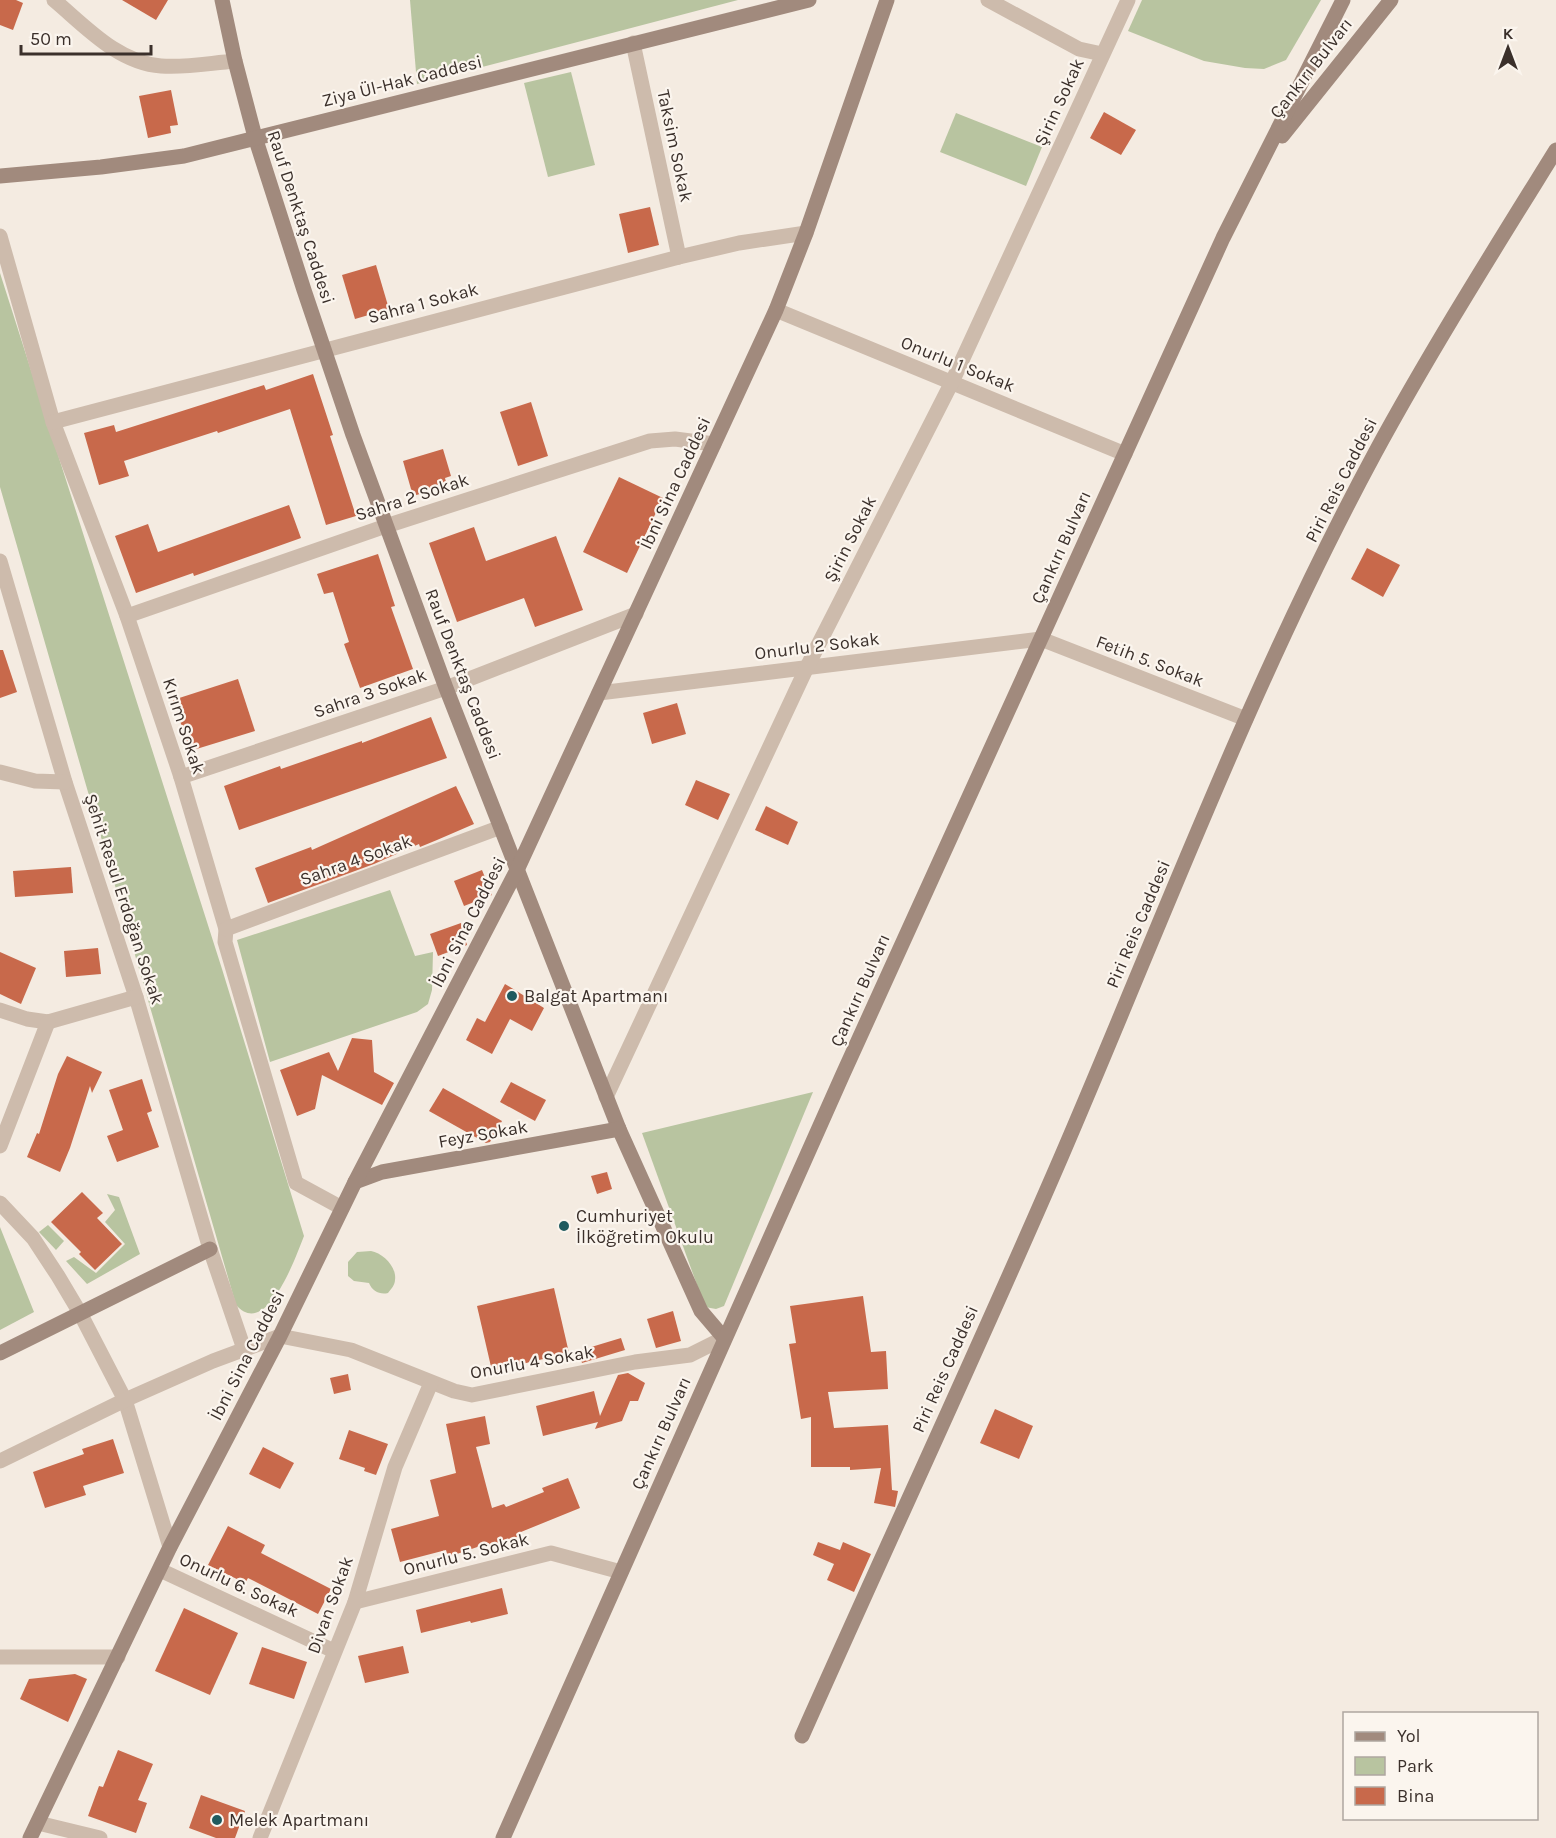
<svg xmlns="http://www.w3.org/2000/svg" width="1556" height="1838" font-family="Karla,sans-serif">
	<rect width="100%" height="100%" fill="#f4ebe1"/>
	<!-- green -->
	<g fill="#b8c4a0">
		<polygon points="410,0 738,0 417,84"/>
		<polygon points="1142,0 1321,0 1286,60 1264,69 1245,68 1204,61 1128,31"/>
		<polygon points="571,72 595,165 548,177 524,83"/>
		<polygon points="956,113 1042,147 1026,186 940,152"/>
		<path d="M0,273L222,969L304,1236C296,1256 267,1340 236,1305L0,487Z"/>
		<polygon points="390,890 415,956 433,952 432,990 428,1004 417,1012 270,1062 237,940"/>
		<polygon points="813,1092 724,1306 716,1309 705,1307 642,1133"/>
		<polygon points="107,1194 119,1197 140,1254 87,1284 66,1261 74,1257 96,1273 125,1244 105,1222 115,1210"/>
		<polygon points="48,1225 64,1241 56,1250 39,1232"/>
		<polygon points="0,1227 34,1312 0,1330"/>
		<path d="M371,1251C383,1253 397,1267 395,1280C395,1285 391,1289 388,1293C380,1295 372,1291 369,1283L354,1281L348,1276V1262L357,1252Z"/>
	</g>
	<!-- building -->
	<g fill="#c8694b">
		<polygon points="0,0 16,0 23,3 13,30 0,25"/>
		<polygon points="122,0 168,0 156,20"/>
		<polygon points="171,90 178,125 170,126 171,133 148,138 139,96"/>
		<polygon points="1104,112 1136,130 1121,155 1090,138"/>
		<polygon points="650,207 659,245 628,253 619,214"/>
		<polygon points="376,265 389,309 355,319 342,275"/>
		<polygon points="313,374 333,435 330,436 356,516 326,525 290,409 218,433 217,431 124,461 129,476 99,485 84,433 114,425 116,432 264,385 266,390"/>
		<polygon points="531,402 548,456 518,466 500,412"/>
		<polygon points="443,449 451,476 445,478 447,486 413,496 403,461"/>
		<polygon points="619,477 663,498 627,573 583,552"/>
		<polygon points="289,505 301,538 194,576 193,573 136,593 115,536 148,524 158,552"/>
		<polygon points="474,527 486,561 556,536 583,610 535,627 524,598 457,622 429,543"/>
		<polygon points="1367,548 1400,565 1383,597 1351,579"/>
		<polygon points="378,554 395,606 391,607 413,669 360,688 344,644 349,642 333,592 324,594 317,574"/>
		<polygon points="0,650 3,650 17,692 0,698"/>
		<polygon points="238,679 255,731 190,751 173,700"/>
		<polygon points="677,703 686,734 652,744 643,713"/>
		<polygon points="431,717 447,758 239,830 224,786 280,766 281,769 362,741 362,743"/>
		<polygon points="696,780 730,794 718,820 685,805"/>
		<polygon points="456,786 474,824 437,840 420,847 419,844 374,864 268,903 255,868 311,847 312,850"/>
		<polygon points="766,806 798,822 788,845 755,830"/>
		<polygon points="71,867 73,893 15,897 13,871"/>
		<polygon points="482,870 492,895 464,906 454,881"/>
		<polygon points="461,923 467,945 438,956 430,934"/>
		<polygon points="98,948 101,974 66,977 64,951"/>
		<polygon points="0,952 36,968 21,1004 0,994"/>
		<polygon points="505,984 544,1008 532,1031 510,1019 492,1054 466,1040 477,1018 485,1022"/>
		<polygon points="352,1038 372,1040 374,1072 394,1083 382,1105 322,1075 315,1109 297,1116 280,1070 329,1052 338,1071"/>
		<polygon points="67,1056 102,1072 92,1093 90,1086 70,1148 60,1172 27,1157 37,1133 39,1134 58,1074"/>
		<polygon points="142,1079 152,1111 147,1113 159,1147 117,1162 107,1136 123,1130 109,1090"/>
		<polygon points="511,1082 546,1100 535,1121 500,1102"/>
		<polygon points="443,1088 502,1121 490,1142 486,1143 429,1111"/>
		<polygon points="607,1172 612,1189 597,1194 591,1176"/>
		<polygon points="82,1192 103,1213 97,1218 122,1244 95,1270 79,1254 81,1252 51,1222"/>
		<polygon points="554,1288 569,1353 492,1371 477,1306"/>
		<polygon points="863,1296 871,1352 886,1351 888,1389 828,1392 834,1428 888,1425 892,1490 898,1491 895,1507 874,1503 881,1468 850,1470 850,1467 811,1467 811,1417 801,1419 789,1344 796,1343 790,1306"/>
		<polygon points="673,1311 681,1341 656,1348 647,1319"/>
		<polygon points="621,1338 625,1350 582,1363 578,1351"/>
		<polygon points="628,1373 645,1383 638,1401 630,1401 622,1421 595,1429 598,1422 543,1436 536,1406 594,1391 600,1416 618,1375"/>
		<polygon points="348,1374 351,1390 334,1394 330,1378"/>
		<polygon points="995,1409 1033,1426 1019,1459 980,1443"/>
		<polygon points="485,1416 490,1444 476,1447 492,1508 504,1504 506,1507 544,1492 542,1488 568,1478 580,1508 516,1534 517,1537 491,1547 489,1543 448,1557 446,1550 400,1562 391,1529 439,1516 430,1480 456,1473 446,1424"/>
		<polygon points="349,1430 388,1444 376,1475 364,1471 365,1468 339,1459"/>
		<polygon points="113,1439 124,1473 83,1486 86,1495 45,1508 33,1472 84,1454 82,1449"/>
		<polygon points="263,1447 294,1463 280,1489 249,1474"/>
		<polygon points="228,1526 265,1545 261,1553 331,1589 318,1614 248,1578 245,1583 208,1565"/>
		<polygon points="818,1542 840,1550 843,1542 871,1554 854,1592 827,1580 834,1564 813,1555"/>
		<polygon points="502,1588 508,1614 471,1623 470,1621 421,1633 416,1610"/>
		<polygon points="184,1608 238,1633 210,1695 155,1671"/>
		<polygon points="403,1646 409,1673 365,1683 358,1656"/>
		<polygon points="262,1647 307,1662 294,1699 249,1684"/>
		<polygon points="75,1674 87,1679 68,1722 20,1699 29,1679"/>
		<polygon points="118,1750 153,1764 138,1800 147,1803 136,1833 88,1816 99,1786 103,1787"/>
		<polygon points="201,1795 245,1811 235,1838 216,1838 189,1828"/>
	</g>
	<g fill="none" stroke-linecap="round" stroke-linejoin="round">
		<!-- street -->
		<g stroke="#cdbbac" stroke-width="15">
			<path d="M54,0C85,26 118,63 161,66C186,68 210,63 235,61"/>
			<polyline points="988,0 1079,49 1102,54"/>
			<polyline points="633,43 679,257"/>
			<polyline points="0,236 53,422 127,616 181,777 226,929 225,942 296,1183 342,1208"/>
			<polyline points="776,310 1125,454"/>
			<polyline points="53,422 679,257 739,243 806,233"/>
			<polyline points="0,561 65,782 136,997 210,1249 244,1349"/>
			<polyline points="127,616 386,526 650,441 675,439 714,444"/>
			<polyline points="599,693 1041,639 1246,719"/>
			<polyline points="0,772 35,781 65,782"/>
			<polyline points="181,777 446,688 636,614"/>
			<polyline points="226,929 501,827"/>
			<polyline points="0,1010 27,1019 48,1022 136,997"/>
			<polyline points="606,1097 807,667 952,382 1128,0"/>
			<polyline points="0,1146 48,1022"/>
			<polyline points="0,1203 33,1238 58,1276 80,1313 125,1400 170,1547"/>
			<polyline points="0,1461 125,1400 213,1361 280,1336 351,1350 454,1391 472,1395 635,1362 690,1355 724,1338"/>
			<polyline points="160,1570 334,1651"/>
			<polyline points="355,1602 551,1553 621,1572"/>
			<polyline points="0,1657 118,1657"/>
			<polyline points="38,1823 100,1838"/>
			<polyline points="260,1838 355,1602 395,1467 431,1383"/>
		</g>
		<!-- secondary -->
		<g stroke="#a18a7d" stroke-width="15">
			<polyline points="222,0 235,61 255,137 304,290 353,435 446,688 619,1129 701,1311 724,1338"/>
			<polyline points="1282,136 1391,0"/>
			<polyline points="0,176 101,167 184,156 809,0"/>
			<polyline points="355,1182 382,1172 619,1129"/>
			<polyline points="0,1353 210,1249"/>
			<path d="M802,1736C888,1542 978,1350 1062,1155C1163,920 1253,679 1375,453C1431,350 1494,250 1556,150"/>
			<polyline points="30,1838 170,1547 280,1336 355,1182 517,870 776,310 806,233 887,0"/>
			<polyline points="503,1838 843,1074 1223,238 1343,0"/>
		</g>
	</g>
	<!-- markers -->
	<g fill="#1f5a5e" stroke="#fbf5ee" stroke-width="2">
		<circle cx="512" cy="996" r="6"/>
		<circle cx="564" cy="1226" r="6"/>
		<circle cx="217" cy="1820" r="6"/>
	</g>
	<g text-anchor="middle" stroke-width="4.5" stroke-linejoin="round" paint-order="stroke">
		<!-- street labels -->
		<g font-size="18" fill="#3b302b" stroke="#fbf5ee">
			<text transform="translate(1311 68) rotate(-52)" y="6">Çankırı Bulvarı</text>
			<text transform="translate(402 81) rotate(-14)" y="6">Ziya Ül-Hak Caddesi</text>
			<text transform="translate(1059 102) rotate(-65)" y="6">Şirin Sokak</text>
			<text transform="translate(675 146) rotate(78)" y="6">Taksim Sokak</text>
			<text transform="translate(301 217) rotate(72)" y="6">Rauf Denktaş Caddesi</text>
			<text transform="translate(423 303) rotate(-15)" y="6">Sahra 1 Sokak</text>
			<text transform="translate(958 364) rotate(22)" y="6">Onurlu 1 Sokak</text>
			<text transform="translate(1341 480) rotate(-63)" y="6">Piri Reis Caddesi</text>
			<text transform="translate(675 483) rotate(-65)" y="6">İbni Sina Caddesi</text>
			<text transform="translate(412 497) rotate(-18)" y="6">Sahra 2 Sokak</text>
			<text transform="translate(850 539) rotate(-63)" y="6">Şirin Sokak</text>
			<text transform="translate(1061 547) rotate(-66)" y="6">Çankırı Bulvarı</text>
			<text transform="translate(817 646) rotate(-7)" y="6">Onurlu 2 Sokak</text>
			<text transform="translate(1150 661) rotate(21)" y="6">Fetih 5. Sokak</text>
			<text transform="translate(463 674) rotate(69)" y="6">Rauf Denktaş Caddesi</text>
			<text transform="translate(370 693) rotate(-19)" y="6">Sahra 3 Sokak</text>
			<text transform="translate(184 726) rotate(72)" y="6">Kırım Sokak</text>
			<text transform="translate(356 860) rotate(-20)" y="6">Sahra 4 Sokak</text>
			<text transform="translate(124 899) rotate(72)" y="6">Şehit Resul Erdoğan Sokak</text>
			<text transform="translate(468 922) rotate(-63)" y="6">İbni Sina Caddesi</text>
			<text transform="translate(1138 924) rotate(-67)" y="6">Piri Reis Caddesi</text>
			<text transform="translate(860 990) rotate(-66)" y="6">Çankırı Bulvarı</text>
			<text transform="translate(483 1134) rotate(-10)" y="6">Feyz Sokak</text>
			<text transform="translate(247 1355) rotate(-63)" y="6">İbni Sina Caddesi</text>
			<text transform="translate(532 1362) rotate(-10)" y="6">Onurlu 4 Sokak</text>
			<text transform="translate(945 1369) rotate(-66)" y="6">Piri Reis Caddesi</text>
			<text transform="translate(661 1433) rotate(-66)" y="6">Çankırı Bulvarı</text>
			<text transform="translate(466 1554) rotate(-14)" y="6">Onurlu 5. Sokak</text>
			<text transform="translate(239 1585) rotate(25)" y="6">Onurlu 6. Sokak</text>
			<text transform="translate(330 1605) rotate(-70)" y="6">Divan Sokak</text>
		</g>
		<!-- poi labels -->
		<g font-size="18" fill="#3b302b" stroke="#fbf5ee" text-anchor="start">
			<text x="524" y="1002">Balgat Apartmanı</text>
			<text x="576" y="1222">Cumhuriyet<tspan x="576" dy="21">İlköğretim Okulu</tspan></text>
			<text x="229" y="1826">Melek Apartmanı</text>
		</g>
	</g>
	<!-- legend -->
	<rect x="1343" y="1712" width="195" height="108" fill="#fbf5ee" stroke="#aea6a0" stroke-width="1.5"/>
	<rect x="1355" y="1732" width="30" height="9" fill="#a18a7d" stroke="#aea6a0" stroke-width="1.5"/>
	<text x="1397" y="1742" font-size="18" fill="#3b302b">Yol</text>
	<rect x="1355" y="1757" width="30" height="18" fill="#b8c4a0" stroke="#aea6a0" stroke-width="1.5"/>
	<text x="1397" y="1772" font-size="18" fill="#3b302b">Park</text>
	<rect x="1355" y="1787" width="30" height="18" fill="#c8694b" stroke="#aea6a0" stroke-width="1.5"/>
	<text x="1397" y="1802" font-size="18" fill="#3b302b">Bina</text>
	<!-- north arrow -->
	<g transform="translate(1508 48)" stroke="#fbf5ee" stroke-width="4.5" paint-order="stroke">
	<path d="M0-4.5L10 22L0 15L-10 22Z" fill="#3b302b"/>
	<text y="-9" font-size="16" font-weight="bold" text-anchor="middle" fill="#3b302b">K</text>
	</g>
	<!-- scale -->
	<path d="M21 45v9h130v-9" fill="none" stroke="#3b302b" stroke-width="3"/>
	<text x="30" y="45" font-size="18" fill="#3b302b" stroke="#fbf5ee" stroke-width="4.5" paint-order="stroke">50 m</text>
</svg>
